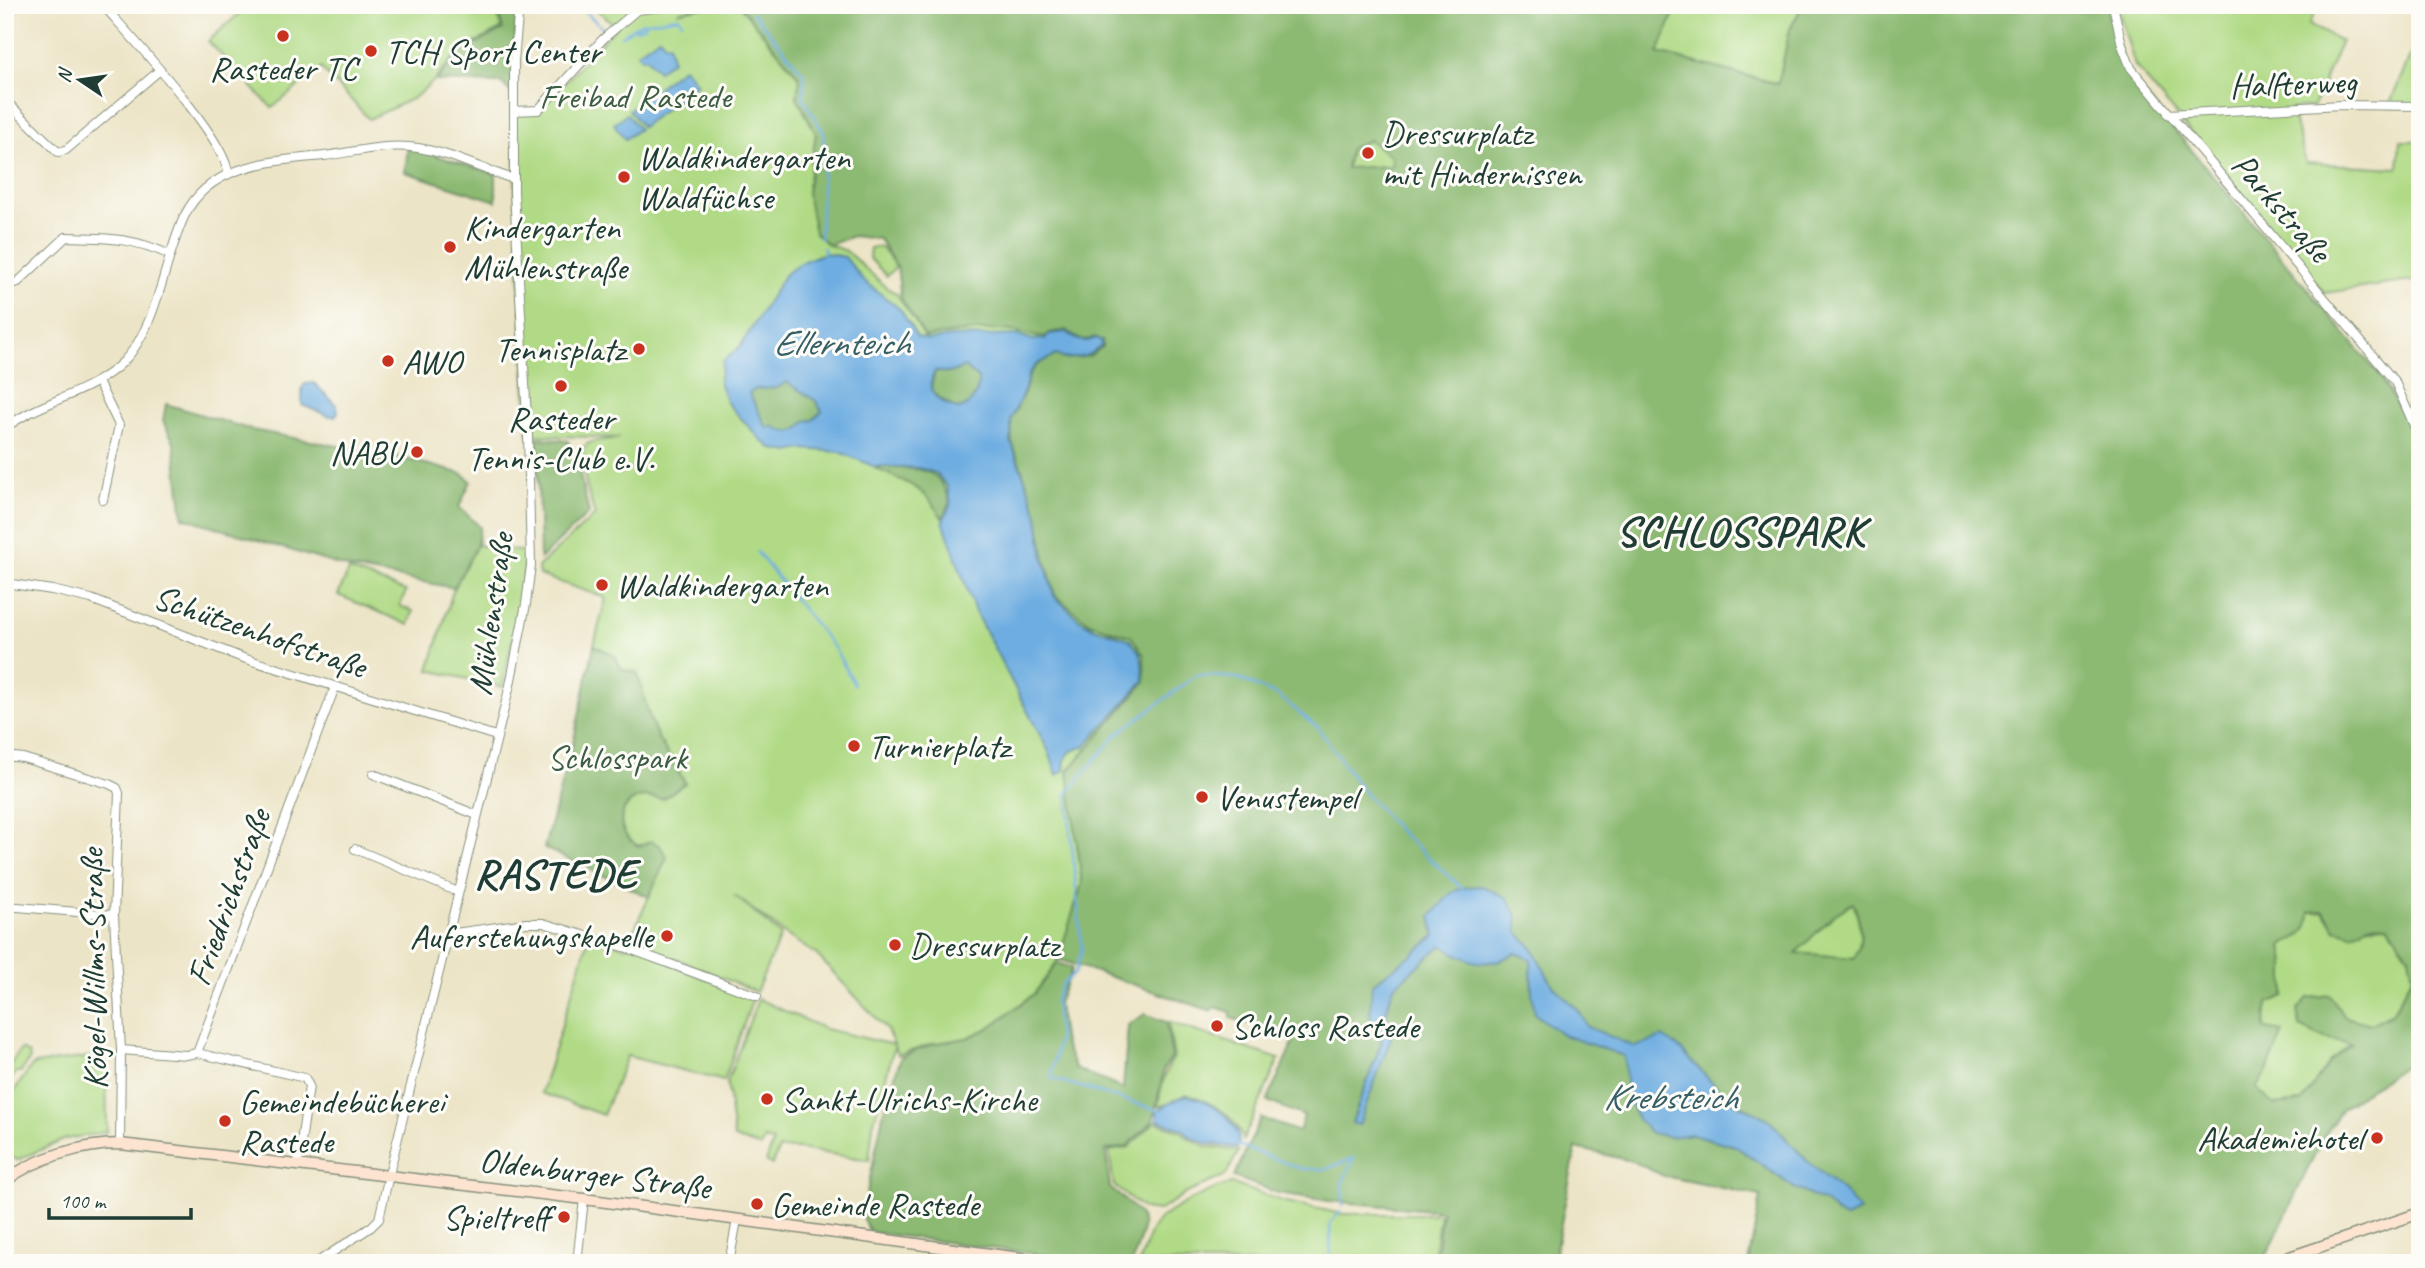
<svg xmlns="http://www.w3.org/2000/svg" width="2425" height="1268" font-family="Caveat,sans-serif">
	<rect width="100%" height="100%" fill="#fdfcf7"/>
	<filter id="ink" filterUnits="userSpaceOnUse"><feTurbulence type="fractalNoise" baseFrequency=".0143" numOctaves="2"/><feDisplacementMap in="SourceGraphic" scale="14" xChannelSelector="R" yChannelSelector="G"/><feConvolveMatrix kernelMatrix="1 2 1 2 8 2 1 2 1" color-interpolation-filters="sRGB"/></filter>
	<filter id="wash" filterUnits="userSpaceOnUse"><feTurbulence type="fractalNoise" baseFrequency=".00686" numOctaves="4" result="noise"/><feDisplacementMap in="SourceGraphic" scale="28" xChannelSelector="R" yChannelSelector="G"/><feGaussianBlur stdDeviation="1.57" result="paint"/><feColorMatrix in="noise" values="0 0 0 0 0 0 0 0 0 0 0 0 0 0 0 0 0 1.4 0 .05"/><feComposite in="paint" operator="in"/></filter>
	<g filter="url(#wash)">
		<rect width="100%" height="100%" fill="#ece4c6"/>
		<!-- green -->
		<g fill="#b0da85" stroke="#688c5c" stroke-width="2">
			<polygon points="249,5 493,5 502,28 457,53 434,81 414,98 369,119 321,68 272,108 208,41"/>
			<path d="M591,5H704L677,12L714,5H739L800,78L797,97L816,133L807,193L829,245L846,251L887,288L896,293L925,337L1016,326L1066,330L1086,341L1095,337L1102,341V347L1090,356L1064,359L1030,373L1025,391L1011,419L1012,442L1037,512L1045,558L1055,595L1110,631L1131,636L1144,654L1145,681L1068,771L1082,884L1057,963L1034,994L989,1028L967,1038L932,1044L898,1055L894,1047L873,1125L869,1160L799,1149H779L772,1165L766,1162L773,1142L764,1139L761,1147L734,1138L727,1082L758,999L825,1029L894,1045L887,1030L817,955L785,934L734,895L781,935L756,992L675,958L670,964L753,998L724,1081L627,1056L603,1115L541,1093L589,937L627,947L666,857C656,852 639,849 630,842C613,828 621,803 640,797C647,796 656,798 663,799L685,782L658,738L615,656L594,645L606,598L539,575L538,567L595,515C591,501 574,453 587,444C594,439 611,440 620,438L528,435L515,191V113L538,112L616,26Z"/>
			<polygon points="1677,5 1803,5 1790,29 1779,84 1658,53"/>
			<polygon points="2117,5 2318,5 2309,25 2341,41 2313,107 2291,109 2306,163 2398,168 2400,141 2420,141 2420,280 2325,293 2135,66"/>
			<polygon points="2420,32 2420,106 2389,106"/>
			<polygon points="1369,140 1392,157 1392,166 1346,169 1350,149"/>
			<polygon points="881,247 896,267 887,276 869,258 870,248"/>
			<polygon points="477,545 526,552 521,602 502,687 429,670 454,588"/>
			<polygon points="349,570 406,591 400,606 413,611 409,625 338,595"/>
			<path d="M1853,903C1859,919 1865,944 1854,958L1795,953L1834,915Z"/>
			<polygon points="2324,911 2335,929 2388,925 2409,956 2413,976 2392,1013 2371,1024 2345,1017 2321,1037 2352,1043 2331,1060 2302,1102 2273,1105 2256,1088 2268,1069 2282,1032 2264,1029 2268,1003 2285,964 2282,946 2310,912"/>
			<path d="M1168,1022L1279,1059L1243,1140C1235,1114 1211,1101 1186,1094L1168,1104L1158,1106C1160,1088 1164,1073 1174,1057Z"/>
			<polygon points="21,1049 29,1054 30,1059 21,1072 16,1072 5,1088 5,1073"/>
			<polygon points="106,1055 107,1132 66,1139 17,1160 11,1156 5,1146 5,1104 31,1067 35,1064"/>
			<polygon points="1155,1122 1181,1131 1190,1139 1205,1146 1239,1151 1226,1175 1187,1193 1158,1211 1144,1209 1114,1186 1109,1151 1128,1148"/>
			<path d="M1233,1184L1282,1201L1342,1214H1440L1432,1263H1139C1144,1251 1147,1236 1154,1226C1164,1211 1215,1186 1233,1184Z"/>
		</g>
		<!-- forest -->
		<g fill="#8cba72" stroke="#567c53" stroke-width="2" fill-rule="evenodd">
			<polygon points="495,5 517,5 512,94 502,83 436,81 459,53 503,29"/>
			<path d="M739,5H1677L1658,53L1778,84L1790,29L1803,5H2107L2126,72L2377,372L2406,420L2420,459V1079L2404,1066L2342,1108L2319,1145L2266,1257L2251,1263H1748L1761,1196L1664,1176L1632,1161L1576,1148L1553,1263H1435L1442,1211L1329,1201L1278,1193L1234,1177L1261,1118L1299,1132L1304,1116L1267,1101L1295,1039L1231,1018V1012L1215,1007L1212,1011L1058,959L1082,884L1068,771L1145,682L1144,655L1131,636L1089,623L1055,595L1045,558L1037,512L1012,442L1011,419L1025,391L1030,373L1037,365L1049,357L1056,355L1064,359L1090,356L1102,347V341L1095,337C1082,343 1077,339 1066,330L1049,333L1045,337C1034,338 1029,334 1019,332C989,327 955,333 925,337L901,298L897,267L879,239L853,236L829,245L815,233L807,193L816,134L797,97L800,78ZM1369,140L1391,156L1392,166L1346,168L1350,149ZM1482,886L1507,898L1517,916V932L1531,946L1553,986L1578,1010L1588,1027L1563,1035L1552,1026L1532,994L1531,959L1516,953L1457,955L1442,945L1393,987L1386,1013L1391,1038L1352,1122L1382,1041L1372,985C1393,967 1416,954 1435,935L1431,916C1448,898 1453,887 1482,886ZM1853,903C1860,918 1865,944 1854,958L1796,953L1834,915ZM2324,911L2335,929L2352,934L2371,924L2388,925L2409,956L2413,976L2393,1013L2371,1024L2345,1017L2330,995L2308,998L2297,1010L2300,1027L2321,1037L2352,1044L2331,1060L2302,1102L2274,1105L2256,1088L2268,1069L2283,1032L2265,1029L2268,1003L2285,996V964L2282,946C2300,936 2310,934 2310,912ZM1676,1045L1728,1099L1768,1119L1808,1162L1844,1192L1860,1211L1846,1218L1835,1212L1826,1202L1796,1189L1735,1146L1692,1134Z"/>
			<polygon points="408,147 496,174 496,201 405,172"/>
			<path d="M965,367L978,378C979,393 972,408 956,409L930,391L935,371L949,373Z"/>
			<path d="M787,381L816,401L822,411L813,420L806,421C796,435 786,434 772,426L767,428L749,393C762,384 771,392 787,381Z"/>
			<polygon points="166,404 252,430 402,458 463,474 471,481 459,507 480,527 477,545 454,588 348,568 183,517 174,442 163,421"/>
			<polygon points="537,438 568,441 577,463 589,513 540,559"/>
			<path d="M889,467C922,470 940,466 950,503L942,518C925,486 905,482 874,468Z"/>
			<path d="M594,645L615,656L621,669L637,672L650,719L658,738L685,783L663,799C655,798 646,796 639,798C614,806 617,836 639,846L651,841L660,846L667,857L649,897L544,848L574,739Z"/>
			<path d="M1057,963L1072,968L1058,1003L1064,1044L1076,1069L1123,1089L1128,1025L1145,1014L1166,1022L1172,1057L1164,1069L1153,1121L1126,1147L1106,1150L1110,1188C1149,1220 1148,1216 1132,1263H1103L870,1232L862,1217L884,1110L901,1057L932,1044L967,1038L989,1028L1034,994Z"/>
		</g>
		<!-- water -->
		<g fill="#6eade1" stroke="#46758a" stroke-width="2" fill-rule="evenodd">
			<polygon points="659,37 666,44 669,43 672,60 658,71 646,57 641,58 637,53"/>
			<polygon points="684,67 697,84 642,127 629,110"/>
			<polygon points="627,114 639,129 625,139 614,124"/>
			<path d="M825,253L845,257L863,280L901,310L917,337L929,340L951,337L1019,335L1033,340L1045,339L1049,334L1067,332C1077,341 1083,344 1096,338L1101,341V346C1089,357 1072,362 1056,355L1037,364L1029,373L1024,391L1011,419V442L1037,512L1044,558L1054,596L1080,620L1094,628L1129,639L1141,654L1144,681L1085,746L1070,752L1065,760L1064,770L1057,775L1049,752L975,612L943,521L951,503L947,486L936,473L919,468L873,466L840,452L803,449L789,452L773,449L762,441L727,403L719,382L723,361L740,347L785,274L804,261ZM965,367L978,378C979,392 973,403 960,409H957C937,401 924,392 935,371L949,373ZM787,382L816,401L822,411L813,420L806,421C796,435 786,434 772,426L767,428L749,393L756,389L777,388Z"/>
			<polygon points="314,383 337,406 338,412 335,416 329,416 302,405 302,388 305,384"/>
			<path d="M1482,886L1507,898L1517,916V932L1531,946L1553,986L1578,1010L1588,1027L1635,1047L1662,1037L1676,1045L1728,1099L1768,1119L1808,1162L1844,1192L1860,1211L1846,1218L1835,1212L1825,1202L1796,1189L1735,1146L1692,1134L1671,1137L1651,1133L1637,1119L1627,1094L1624,1056L1563,1035L1535,1014L1532,994L1531,959L1516,953C1485,970 1470,963 1442,945L1393,987L1386,1013L1391,1038L1359,1125L1352,1123L1382,1041L1370,1015L1372,985C1393,967 1416,954 1435,935L1431,916C1452,894 1447,887 1482,886Z"/>
			<path d="M1185,1095C1193,1097 1202,1099 1208,1103C1223,1112 1245,1130 1237,1148L1206,1143L1191,1137L1183,1129L1157,1120V1110Z"/>
		</g>
		<g fill="none" stroke-linecap="round" stroke-linejoin="round">
			<!-- stream -->
			<g stroke="#6eade1" stroke-width="2.5">
				<polyline points="578,5 606,31"/>
				<polyline points="753,13 805,75 803,98 824,133 820,239"/>
				<polyline points="636,29 644,26 646,22"/>
				<polyline points="621,36 641,23 679,17 682,22"/>
				<polyline points="823,248 825,253"/>
				<polyline points="757,552 835,649 854,684"/>
				<polyline points="1157,1110 1051,1078 1059,1037 1055,1001 1063,983 1075,973 1082,950 1067,794 1116,735 1197,675 1237,678 1279,696 1318,728 1360,787 1397,829 1462,888"/>
				<polyline points="1238,1145 1302,1169 1326,1169 1354,1158 1342,1183 1343,1206"/>
				<polyline points="1331,1263 1330,1223 1340,1212"/>
			</g>
		</g>
	</g>
	<g filter="url(#ink)">
		<g fill="none" stroke-linecap="round" stroke-linejoin="round">
			<defs>
				<g id="street">
					<path d="M103,5C129,35 228,140 228,174"/>
					<polyline points="2113,5 2122,45 2131,68 2395,382 2420,439"/>
					<polyline points="5,100 58,152 66,150 160,70"/>
					<polyline points="514,111 538,110 603,39 637,10 679,5"/>
					<polyline points="2168,114 2342,105 2420,106"/>
					<path d="M5,286L18,282L66,237C107,238 131,237 170,255"/>
					<polyline points="98,382 119,425 103,500"/>
					<polyline points="2412,417 2420,401"/>
					<path d="M5,428C42,400 91,394 124,361C159,324 163,261 185,215C210,163 274,161 324,156C355,152 386,143 418,148C451,153 482,170 514,179"/>
					<polyline points="5,583 52,590 91,599 243,658 496,736"/>
					<polyline points="5,756 23,758 109,784 117,788 119,793 114,915 121,1050 120,1144"/>
					<polyline points="373,774 477,815"/>
					<polyline points="355,849 458,892"/>
					<polyline points="5,906 114,915"/>
					<polyline points="448,934 526,923 543,923 627,948 757,996"/>
					<polyline points="121,1050 186,1055 197,1053 335,687"/>
					<polyline points="197,1053 305,1078 309,1086 298,1164"/>
					<polyline points="5,1163 12,1175"/>
					<polyline points="316,1263 371,1227 379,1219 391,1166 510,685 526,604 531,565 528,435 514,192 514,61 519,5"/>
					<polyline points="577,1263 584,1199"/>
					<polyline points="729,1263 737,1220"/>
				</g>
				<g id="secondary">
					<path d="M5,1181C35,1158 82,1144 120,1144L584,1199L1058,1263"/>
					<polyline points="2272,1263 2420,1213"/>
				</g>
			</defs>
			<!-- street casing -->
			<use href="#street" stroke="#86907d" stroke-width="10"/>
			<!-- secondary casing -->
			<use href="#secondary" stroke="#86907d" stroke-width="13"/>
			<!-- street -->
			<use href="#street" stroke="#fff" stroke-width="8"/>
			<!-- secondary -->
			<use href="#secondary" stroke="#fde4d1" stroke-width="10"/>
		</g>
	</g>
	<!-- markers -->
	<g fill="#c8321e" stroke="#fdfcf7" stroke-width="2.5">
		<circle cx="283" cy="36" r="7"/>
		<circle cx="371" cy="51" r="7"/>
		<circle cx="1368" cy="153" r="7"/>
		<circle cx="624" cy="177" r="7"/>
		<circle cx="450" cy="247" r="7"/>
		<circle cx="639" cy="349" r="7"/>
		<circle cx="388" cy="361" r="7"/>
		<circle cx="561" cy="386" r="7"/>
		<circle cx="417" cy="452" r="7"/>
		<circle cx="602" cy="585" r="7"/>
		<circle cx="854" cy="746" r="7"/>
		<circle cx="1202" cy="797" r="7"/>
		<circle cx="667" cy="936" r="7"/>
		<circle cx="895" cy="945" r="7"/>
		<circle cx="1217" cy="1026" r="7"/>
		<circle cx="767" cy="1099" r="7"/>
		<circle cx="225" cy="1121" r="7"/>
		<circle cx="2377" cy="1138" r="7"/>
		<circle cx="757" cy="1204" r="7"/>
		<circle cx="564" cy="1217" r="7"/>
	</g>
	<g text-anchor="middle" stroke-width="6" stroke-linejoin="round" paint-order="stroke">
		<!-- poi labels -->
		<g font-size="35" fill="#1f3d34" stroke="#fdfcf7" text-anchor="start">
			<text x="385" y="63">TCH Sport Center</text>
			<text x="283" y="80" text-anchor="middle">Rasteder TC</text>
			<text x="1382" y="145">Dressurplatz<tspan x="1382" dy="40">mit Hindernissen</tspan></text>
			<text x="638" y="169">Waldkindergarten<tspan x="638" dy="40">Waldfüchse</tspan></text>
			<text x="464" y="239">Kindergarten<tspan x="464" dy="40">Mühlenstraße</tspan></text>
			<text x="625" y="361" text-anchor="end">Tennisplatz</text>
			<text x="402" y="373">AWO</text>
			<text x="561" y="430" text-anchor="middle">Rasteder<tspan x="561" dy="40">Tennis-Club e.V.</tspan></text>
			<text x="403" y="464" text-anchor="end">NABU</text>
			<text x="616" y="597">Waldkindergarten</text>
			<text x="868" y="758">Turnierplatz</text>
			<text x="1216" y="809">Venustempel</text>
			<text x="653" y="948" text-anchor="end">Auferstehungskapelle</text>
			<text x="909" y="957">Dressurplatz</text>
			<text x="1231" y="1038">Schloss Rastede</text>
			<text x="781" y="1111">Sankt-Ulrichs-Kirche</text>
			<text x="239" y="1113">Gemeindebücherei<tspan x="239" dy="40">Rastede</tspan></text>
			<text x="2363" y="1150" text-anchor="end">Akademiehotel</text>
			<text x="771" y="1216">Gemeinde Rastede</text>
			<text x="550" y="1229" text-anchor="end">Spieltreff</text>
		</g>
		<!-- street labels -->
		<g font-size="35" fill="#1f3d34" stroke="#fdfcf7">
			<text transform="translate(2293 83) rotate(-2)" y="12">Halfterweg</text>
			<text transform="translate(2282 207) rotate(49)" y="12">Parkstraße</text>
			<text transform="translate(490 614) rotate(-82)" y="12">Mühlenstraße</text>
			<text transform="translate(260 631) rotate(19)" y="12">Schützenhofstraße</text>
			<text transform="translate(228 897) rotate(-70)" y="12">Friedrichstraße</text>
			<text transform="translate(93 969) rotate(-91)" y="12">Kögel-Willms-Straße</text>
			<text transform="translate(595 1173) rotate(7)" y="12">Oldenburger Straße</text>
		</g>
		<!-- park labels -->
		<g font-size="35" fill="#3c5c44" stroke="#fdfcf7">
			<text x="635" y="108">Freibad Rastede</text>
			<text x="617" y="769">Schlosspark</text>
		</g>
		<!-- water labels -->
		<g font-size="37" font-style="italic" fill="#375f68" stroke="#fdfcf7">
			<text x="841" y="355">Ellernteich</text>
			<text x="1670" y="1109">Krebsteich</text>
		</g>
		<!-- district labels -->
		<g font-size="42" font-weight="bold" letter-spacing="2" fill="#1f3d34" stroke="#fdfcf7">
			<text x="1741" y="545">SCHLOSSPARK</text>
			<text x="556" y="888">RASTEDE</text>
		</g>
	</g>
	<!-- margin -->
	<rect width="2425" height="1268" fill="none" stroke="#fdfcf7" stroke-width="28"/>
	<!-- north arrow -->
	<g transform="translate(80 80) rotate(283)" stroke="#fdfcf7" stroke-width="5" paint-order="stroke">
	<path d="M0-5L12 26L0 18L-12 26Z" fill="#1f3d34"/>
	<text y="-10" font-size="19" font-weight="bold" text-anchor="middle" fill="#1f3d34">N</text>
	</g>
	<!-- scale -->
	<path d="M49 1208v10h142v-10" fill="none" stroke="#1f3d34" stroke-width="3.5"/>
	<text x="60" y="1208" font-size="21" fill="#1f3d34" stroke="#fdfcf7" stroke-width="5" paint-order="stroke">100 m</text>
</svg>
